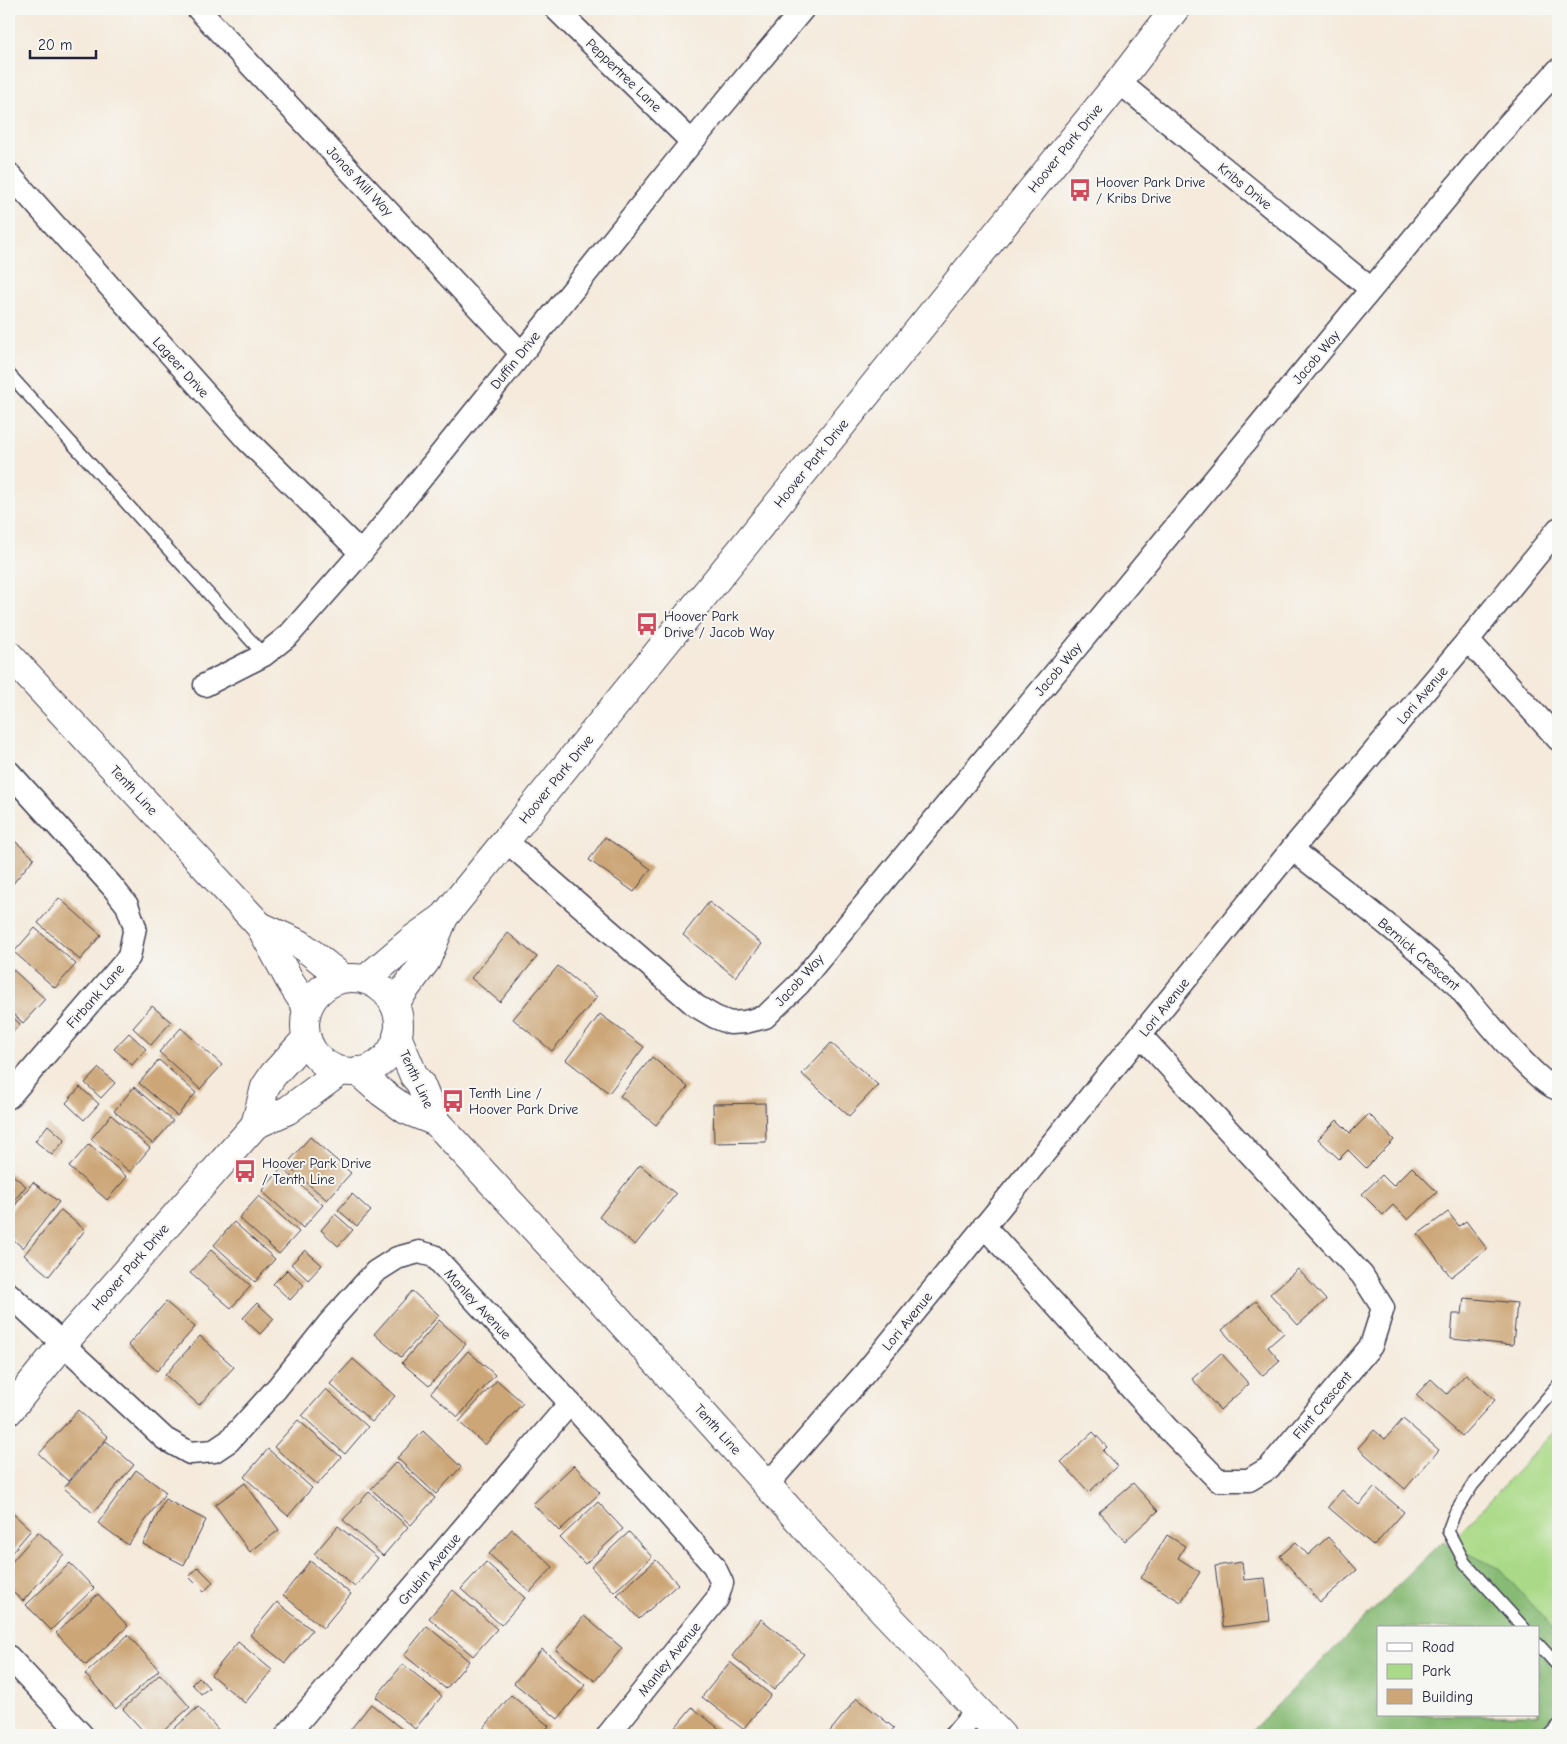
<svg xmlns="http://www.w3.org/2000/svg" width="1567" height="1744" font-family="'Comic Neue',sans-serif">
	<rect width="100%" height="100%" fill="#f6f6f2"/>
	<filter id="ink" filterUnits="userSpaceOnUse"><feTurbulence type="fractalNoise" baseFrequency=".02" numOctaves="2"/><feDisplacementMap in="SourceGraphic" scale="10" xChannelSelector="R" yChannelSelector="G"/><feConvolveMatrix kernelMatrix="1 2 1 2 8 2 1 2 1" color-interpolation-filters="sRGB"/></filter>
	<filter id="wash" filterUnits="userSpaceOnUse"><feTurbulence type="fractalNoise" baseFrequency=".0096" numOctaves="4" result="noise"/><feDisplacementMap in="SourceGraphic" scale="20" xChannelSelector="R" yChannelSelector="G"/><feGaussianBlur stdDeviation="1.12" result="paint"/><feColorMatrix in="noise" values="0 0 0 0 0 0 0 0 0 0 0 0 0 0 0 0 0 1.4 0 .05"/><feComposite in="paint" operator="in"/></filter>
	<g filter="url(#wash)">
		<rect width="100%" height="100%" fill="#f5eadb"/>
		<!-- green -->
		<path fill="#aada87" stroke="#667e61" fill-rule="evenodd" d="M1558,1427V1735H1273ZM1378,1628H1538V1715H1378Z"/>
		<!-- forest -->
		<path fill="#87ba74" stroke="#546e58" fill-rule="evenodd" d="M1443,1541L1500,1569L1558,1635V1735H1250V1732ZM1378,1628H1538V1715H1378Z"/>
		<g id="blocks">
			<!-- building -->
			<g fill="#cca677">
				<polygon points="9,836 34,858 11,886 9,884"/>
				<polygon points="605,837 651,869 634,892 589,860"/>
				<polygon points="59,898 101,935 80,960 38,923"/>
				<polygon points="709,902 762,944 735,977 683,935"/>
				<polygon points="35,928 76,964 55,988 14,952"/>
				<polygon points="508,933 537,957 500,1002 471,978"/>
				<polygon points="9,966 45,999 23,1023 9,1010"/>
				<polygon points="558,966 597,997 552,1051 513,1019"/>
				<polygon points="152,1006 171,1022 151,1045 133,1028"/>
				<polygon points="9,1014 20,1024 9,1036"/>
				<polygon points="600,1014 644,1047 609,1093 566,1060"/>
				<polygon points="181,1028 222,1065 200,1089 159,1052"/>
				<polygon points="129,1033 146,1049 132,1065 114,1049"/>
				<polygon points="831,1043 878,1085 849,1116 802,1074"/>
				<polygon points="652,1057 688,1087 656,1125 620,1096"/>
				<polygon points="159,1060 196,1093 177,1116 139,1083"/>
				<polygon points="99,1068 115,1083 101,1098 85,1083"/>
				<polygon points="80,1087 99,1104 84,1120 66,1103"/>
				<polygon points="134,1087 173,1121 153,1144 114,1111"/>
				<polygon points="765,1103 766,1142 714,1143 713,1104"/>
				<polygon points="1369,1114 1394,1140 1366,1168 1348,1150 1339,1159 1318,1139 1337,1120 1350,1133"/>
				<polygon points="111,1115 150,1148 130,1172 91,1139"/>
				<polygon points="48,1125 65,1140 52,1155 35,1141"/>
				<polygon points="310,1137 351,1173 327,1200 286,1165"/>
				<polygon points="89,1144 127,1177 107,1200 69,1167"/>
				<polygon points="640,1165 676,1194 635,1245 599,1217"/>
				<polygon points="1412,1167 1437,1192 1408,1220 1393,1205 1383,1215 1362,1194 1382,1175 1393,1186"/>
				<polygon points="282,1168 323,1205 303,1228 262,1191"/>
				<polygon points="9,1172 26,1186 9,1207"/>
				<polygon points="33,1182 59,1202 23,1248 9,1236 9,1213"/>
				<polygon points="352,1194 371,1211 357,1226 338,1210"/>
				<polygon points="259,1196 299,1232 279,1254 239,1218"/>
				<polygon points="61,1210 85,1230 49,1276 24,1255"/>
				<polygon points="1448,1212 1459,1226 1466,1221 1487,1249 1451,1277 1418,1234"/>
				<polygon points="335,1214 353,1230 338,1246 321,1230"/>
				<polygon points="234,1222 275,1259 255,1282 214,1245"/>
				<polygon points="211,1250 251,1286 231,1308 190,1273"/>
				<polygon points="305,1250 322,1265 308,1280 291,1264"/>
				<polygon points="1298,1269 1326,1300 1298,1325 1270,1294"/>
				<polygon points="287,1270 304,1285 290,1300 273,1284"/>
				<polygon points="412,1291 439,1315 401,1357 374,1334"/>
				<polygon points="1464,1298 1517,1303 1513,1345 1451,1339 1453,1314 1462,1314"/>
				<polygon points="1256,1301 1284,1333 1268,1347 1280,1361 1263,1376 1222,1330"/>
				<polygon points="166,1302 195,1327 157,1371 128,1345"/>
				<polygon points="257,1303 274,1319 260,1334 243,1318"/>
				<polygon points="439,1320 466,1344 429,1386 402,1363"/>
				<polygon points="200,1336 234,1367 199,1405 165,1375"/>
				<polygon points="468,1351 495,1375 458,1417 431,1393"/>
				<polygon points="1221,1353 1249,1384 1220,1410 1192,1379"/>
				<polygon points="353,1359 395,1396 372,1422 330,1384"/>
				<polygon points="1466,1374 1495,1400 1462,1436 1416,1395 1431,1379 1447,1394"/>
				<polygon points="497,1380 523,1403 485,1445 459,1422"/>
				<polygon points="326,1389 368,1427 345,1454 302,1416"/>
				<polygon points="78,1410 108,1437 68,1481 39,1454"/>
				<polygon points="1403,1419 1439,1450 1405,1489 1358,1448 1374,1430 1385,1439"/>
				<polygon points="298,1420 341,1457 317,1485 274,1447"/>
				<polygon points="423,1431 461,1467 436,1494 397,1458"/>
				<polygon points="1093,1432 1107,1447 1103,1451 1117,1466 1089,1492 1061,1462"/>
				<polygon points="106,1441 134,1465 93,1513 64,1488"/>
				<polygon points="268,1449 312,1488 288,1516 244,1477"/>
				<polygon points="396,1462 435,1498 411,1525 371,1489"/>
				<polygon points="574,1465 600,1493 559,1531 533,1504"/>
				<polygon points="136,1470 166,1492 128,1545 98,1523"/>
				<polygon points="245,1483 279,1530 250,1552 215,1505"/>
				<polygon points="1133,1483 1158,1511 1125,1541 1099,1512"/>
				<polygon points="1375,1487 1404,1512 1374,1546 1328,1507 1342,1490 1359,1505"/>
				<polygon points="369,1492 408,1527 383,1556 343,1520"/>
				<polygon points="165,1499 206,1520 184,1565 143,1544"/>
				<polygon points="598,1502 623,1529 585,1564 560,1538"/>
				<polygon points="9,1510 31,1530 9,1556"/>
				<polygon points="338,1526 378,1558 355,1587 314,1554"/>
				<polygon points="512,1529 553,1567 530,1592 489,1554"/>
				<polygon points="38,1532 64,1554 23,1601 9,1589 9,1565"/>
				<polygon points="629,1532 652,1557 614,1592 591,1567"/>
				<polygon points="1167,1535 1185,1546 1178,1558 1200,1572 1181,1602 1141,1578"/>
				<polygon points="1328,1537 1357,1570 1320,1602 1280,1556 1296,1542 1308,1555"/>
				<polygon points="656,1560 678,1584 639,1619 617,1595"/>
				<polygon points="310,1561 351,1594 323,1628 283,1595"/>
				<polygon points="486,1562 525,1598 501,1625 461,1589"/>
				<polygon points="1242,1562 1244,1580 1265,1578 1270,1621 1223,1627 1215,1566"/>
				<polygon points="70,1563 94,1588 51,1630 26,1605"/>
				<polygon points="198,1567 213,1582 204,1592 189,1577"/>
				<polygon points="453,1590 497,1629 473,1656 429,1618"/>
				<polygon points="98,1594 128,1626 86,1665 56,1633"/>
				<polygon points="277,1602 312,1630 285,1663 250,1635"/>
				<polygon points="584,1616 622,1648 595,1681 556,1650"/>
				<polygon points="761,1619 804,1654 774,1690 732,1656"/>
				<polygon points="427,1626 469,1661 446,1689 404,1655"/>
				<polygon points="128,1635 159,1670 116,1709 85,1674"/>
				<polygon points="238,1642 272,1670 245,1703 211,1675"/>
				<polygon points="542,1649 585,1685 558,1719 514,1683"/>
				<polygon points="730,1662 771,1695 743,1729 702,1697"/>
				<polygon points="403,1664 442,1696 415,1729 376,1697"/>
				<polygon points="160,1674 190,1707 159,1735 147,1735 123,1709"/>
				<polygon points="199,1677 209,1688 201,1694 192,1684"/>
				<polygon points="511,1695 549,1726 541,1735 491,1735 483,1729"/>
				<polygon points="857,1698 894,1728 888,1735 827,1735"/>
				<polygon points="371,1704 409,1735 346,1735"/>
				<polygon points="198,1707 223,1735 167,1735"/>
				<polygon points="692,1707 727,1735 669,1735"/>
			</g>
		</g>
	</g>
	<g filter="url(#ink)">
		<use href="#blocks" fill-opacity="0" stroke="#424053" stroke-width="1"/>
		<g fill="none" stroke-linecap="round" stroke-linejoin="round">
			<defs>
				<g id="service">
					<polyline points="9,374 264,655"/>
					<polyline points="1524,1628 1465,1563 1448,1531 1454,1515 1472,1486 1558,1385"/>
					<polyline points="1538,1644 1558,1666"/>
					<polyline points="1549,1735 1558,1726"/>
				</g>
				<g id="minor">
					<polyline points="198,9 521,353"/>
					<polyline points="556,9 692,142"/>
					<polyline points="1119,82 1371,289"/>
					<polyline points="9,174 247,440 361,553"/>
					<polyline points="1468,640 1558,739"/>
					<polyline points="205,685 264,655 289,635 361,553 692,142 803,9"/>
					<polyline points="9,772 111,885 127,905 135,927 129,957 9,1097"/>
					<polyline points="506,841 696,1006 715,1017 730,1023 745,1022 765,1017 799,984 1495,139 1558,70"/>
					<path d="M1292,849C1336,884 1381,918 1423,955C1435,966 1450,976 1460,989C1478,1010 1535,1083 1558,1089"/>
					<polyline points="984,1226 1166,1427 1218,1480 1249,1480 1269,1468 1371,1346 1383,1308 1362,1275 1141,1036"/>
					<polyline points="9,1294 165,1439 190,1453 214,1451 229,1441 277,1388 329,1323 375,1272 397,1258 419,1252 434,1256 570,1403 714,1566 722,1583 717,1599 608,1735"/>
					<polyline points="768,1484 865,1373 1292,849 1468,640 1558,529"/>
					<polyline points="9,1657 82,1735"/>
					<polyline points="287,1735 570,1403"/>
					<polyline points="956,1735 977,1710"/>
				</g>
				<g id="tertiary">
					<polyline points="9,655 260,926 290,981 307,1008"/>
					<polyline points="260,926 300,944 343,978"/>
					<circle cx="352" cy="1025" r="47"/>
					<polyline points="366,979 413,939 444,917 1119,82 1175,9"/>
					<polyline points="394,1004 426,961 444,917"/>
					<polyline points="397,1036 414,1076 420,1083 436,1122 610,1310 820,1544 1001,1735"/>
					<polyline points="357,1071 381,1092 406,1110 436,1122"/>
					<polyline points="255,1125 265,1087 273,1075 306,1039"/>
					<polyline points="9,1411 63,1344 255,1125 288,1110 341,1071"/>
				</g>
			</defs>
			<!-- service casing -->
			<use href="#service" stroke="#424053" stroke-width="14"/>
			<!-- minor casing -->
			<use href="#minor" stroke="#424053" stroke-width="25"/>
			<!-- tertiary casing -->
			<use href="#tertiary" stroke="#424053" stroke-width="30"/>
			<!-- service -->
			<use href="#service" stroke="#fff" stroke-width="11"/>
			<!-- minor -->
			<use href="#minor" stroke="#fff" stroke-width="22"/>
			<!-- tertiary -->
			<use href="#tertiary" stroke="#fff" stroke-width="28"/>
		</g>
	</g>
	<!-- icons -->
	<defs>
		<symbol id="bus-bare" viewBox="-9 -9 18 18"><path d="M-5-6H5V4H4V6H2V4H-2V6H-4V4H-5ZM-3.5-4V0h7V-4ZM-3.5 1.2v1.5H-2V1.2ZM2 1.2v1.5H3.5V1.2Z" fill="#d1495b" stroke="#f6f6f2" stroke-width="2.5" paint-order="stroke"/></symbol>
	</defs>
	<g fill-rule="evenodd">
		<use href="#bus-bare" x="1064" y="174" width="32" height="32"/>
		<use href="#bus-bare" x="631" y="608" width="32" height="32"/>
		<use href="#bus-bare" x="437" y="1085" width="32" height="32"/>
		<use href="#bus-bare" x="229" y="1155" width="32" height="32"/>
	</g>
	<g text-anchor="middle" stroke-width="4" stroke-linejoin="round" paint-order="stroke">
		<!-- street labels -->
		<g font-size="14" fill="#22223b" stroke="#f6f6f2">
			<text transform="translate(624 75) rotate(44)" y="5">Peppertree Lane</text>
			<text transform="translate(1065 148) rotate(-51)" y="5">Hoover Park Drive</text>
			<text transform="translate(360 181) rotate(47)" y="5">Jonas Mill Way</text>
			<text transform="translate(1245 186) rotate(39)" y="5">Kribs Drive</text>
			<text transform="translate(1316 357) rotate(-50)" y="5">Jacob Way</text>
			<text transform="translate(515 360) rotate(-51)" y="5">Duffin Drive</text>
			<text transform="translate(181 367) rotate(48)" y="5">Lageer Drive</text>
			<text transform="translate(811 463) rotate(-51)" y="5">Hoover Park Drive</text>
			<text transform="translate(1058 669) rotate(-50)" y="5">Jacob Way</text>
			<text transform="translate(1422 695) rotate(-50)" y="5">Lori Avenue</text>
			<text transform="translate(556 779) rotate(-51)" y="5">Hoover Park Drive</text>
			<text transform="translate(134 790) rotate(47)" y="5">Tenth Line</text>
			<text transform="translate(1419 954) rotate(41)" y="5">Bernick Crescent</text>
			<text transform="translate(799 980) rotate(-48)" y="5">Jacob Way</text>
			<text transform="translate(95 996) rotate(-49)" y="5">Firbank Lane</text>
			<text transform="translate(1164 1007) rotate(-51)" y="5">Lori Avenue</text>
			<text transform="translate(417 1079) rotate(65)" y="5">Tenth Line</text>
			<text transform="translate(130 1267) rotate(-49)" y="5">Hoover Park Drive</text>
			<text transform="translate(478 1304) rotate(47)" y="5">Manley Avenue</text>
			<text transform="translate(907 1321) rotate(-51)" y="5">Lori Avenue</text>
			<text transform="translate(1322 1405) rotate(-50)" y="5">Flint Crescent</text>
			<text transform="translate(718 1429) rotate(48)" y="5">Tenth Line</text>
			<text transform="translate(429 1569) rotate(-50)" y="5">Grubin Avenue</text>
			<text transform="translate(669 1659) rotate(-51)" y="5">Manley Avenue</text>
		</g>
		<!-- poi labels -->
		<g font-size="14" fill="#22223b" stroke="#f6f6f2" text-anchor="start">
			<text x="1096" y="187">Hoover Park Drive<tspan x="1096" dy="16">/ Kribs Drive</tspan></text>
			<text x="664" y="621">Hoover Park<tspan x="664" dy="16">Drive / Jacob Way</tspan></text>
			<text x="469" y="1098">Tenth Line /<tspan x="469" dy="16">Hoover Park Drive</tspan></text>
			<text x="262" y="1168">Hoover Park Drive<tspan x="262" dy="16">/ Tenth Line</tspan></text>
		</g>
	</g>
	<!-- margin -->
	<rect width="1567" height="1744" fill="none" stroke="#f6f6f2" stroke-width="30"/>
	<!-- legend -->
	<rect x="1377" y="1626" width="162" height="90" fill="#f6f6f2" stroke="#a1a1a9"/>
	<rect x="1387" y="1643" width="25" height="8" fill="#ffffff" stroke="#a1a1a9"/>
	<text x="1422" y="1652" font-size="15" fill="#22223b">Road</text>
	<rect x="1387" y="1664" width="25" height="15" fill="#aada87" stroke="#a1a1a9"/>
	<text x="1422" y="1676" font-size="15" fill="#22223b">Park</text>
	<rect x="1387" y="1689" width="25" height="15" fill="#cca677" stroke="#a1a1a9"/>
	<text x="1422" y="1702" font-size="15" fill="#22223b">Building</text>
	<!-- scale -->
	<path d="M30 50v8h66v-8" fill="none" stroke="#22223b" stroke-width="2.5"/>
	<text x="38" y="50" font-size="15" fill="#22223b" stroke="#f6f6f2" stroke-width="4" paint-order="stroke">20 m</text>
</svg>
